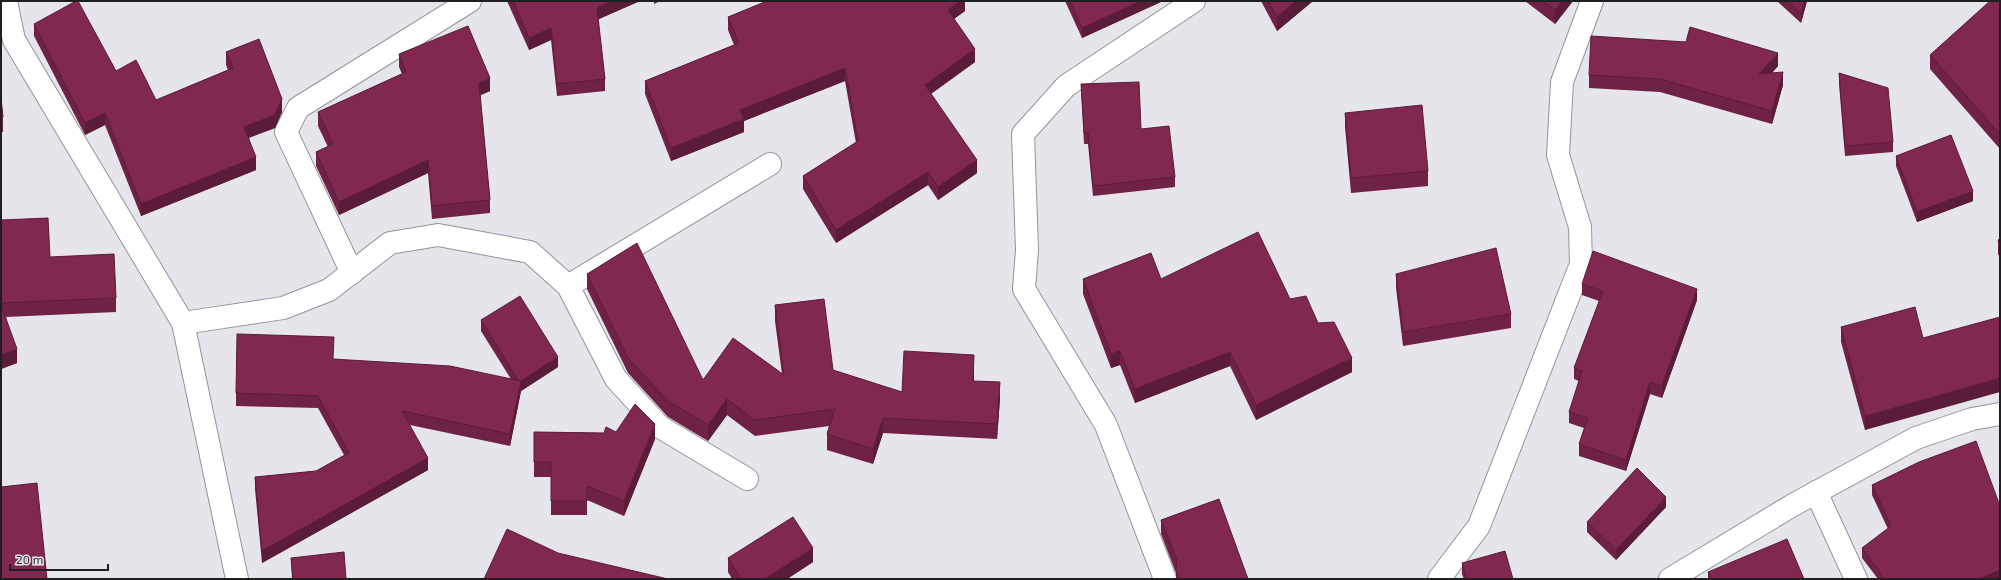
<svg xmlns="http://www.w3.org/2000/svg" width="2001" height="580" font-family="'Exo 2',sans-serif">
	<rect width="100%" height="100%" fill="#e5e5eb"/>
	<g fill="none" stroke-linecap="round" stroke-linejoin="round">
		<defs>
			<g id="minor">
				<polyline points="6,1 14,40 183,323 237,579"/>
				<polyline points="352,273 286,132 298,108 470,1"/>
				<polyline points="568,286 770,164"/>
				<polyline points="183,323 283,308 329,290 390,243 438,235 530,252 568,286 616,379 660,427 747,479"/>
				<polyline points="1816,492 1856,579"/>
				<polyline points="1165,579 1106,425 1024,289 1027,250 1023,134 1066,86 1194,1"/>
				<polyline points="1439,579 1479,526 1581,264 1580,227 1558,155 1562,82 1592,1"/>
				<polyline points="1670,579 1793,505 1916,438 1972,419 2000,414"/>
			</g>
		</defs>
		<!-- minor casing -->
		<use href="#minor" stroke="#939499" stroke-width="24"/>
		<!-- minor -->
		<use href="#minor" stroke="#fff" stroke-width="22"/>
	</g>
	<!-- wall -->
	<g fill="#6f2246">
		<polygon points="507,1 640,1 598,19 605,79 605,91 557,96 551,40 529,50"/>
		<polygon points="965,1 965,11 954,19 975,62 931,94 977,173 938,200 928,185 836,243 803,189 803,176 856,143 845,81 744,121 744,132 671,161 645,94 645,81 734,45 728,30 728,17 891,2"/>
		<polygon points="1065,1 1163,1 1082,38"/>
		<polygon points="1261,1 1313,1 1277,31"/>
		<polygon points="1525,1 1573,1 1555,24"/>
		<polygon points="1777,1 1807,1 1801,23"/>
		<polygon points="2000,1 2000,149 1930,69 1930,55"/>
		<polygon points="34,24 116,71 156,100 228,70 226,65 226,52 282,112 275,128 249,138 256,170 141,216 105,125 85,135 34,36"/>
		<polygon points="399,54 490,91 480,95 490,200 490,213 432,219 428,173 339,215 316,166 316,152 328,147 318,126 318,112 402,74 399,67"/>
		<polygon points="1778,66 1772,73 1783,85 1772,124 1660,92 1589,88 1589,75"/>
		<polygon points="1839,73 1893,142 1893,152 1845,156 1839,84"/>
		<polygon points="1081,84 1141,129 1175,177 1175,187 1093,196 1088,144 1084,144"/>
		<polygon points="1,98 3,117 3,132 1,132"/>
		<polygon points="1345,113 1428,171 1428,186 1351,193 1345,127"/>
		<polygon points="1896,156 1973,201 1917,222 1896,166"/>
		<polygon points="1,220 50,257 116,298 116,312 6,317 17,363 1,369"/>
		<polygon points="2000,239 2000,258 1998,254 1998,240"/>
		<polygon points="587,274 703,380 782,374 775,321 775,305 833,370 902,392 974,370 974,381 1000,398 997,439 883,433 873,464 827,450 827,434 829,426 755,436 727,415 708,441 668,417 628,373 587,289"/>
		<polygon points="1396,274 1511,314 1511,328 1403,346 1396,288"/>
		<polygon points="1083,279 1161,279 1290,299 1318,323 1352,372 1256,420 1230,366 1135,403 1120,365 1111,368 1083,294"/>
		<polygon points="1582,284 1697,300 1662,398 1650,394 1626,471 1579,456 1579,444 1584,428 1569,423 1569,412 1579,381 1574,379 1574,368 1599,301 1582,295"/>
		<polygon points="481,320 558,367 521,391 510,446 410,425 428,470 262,563 255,489 255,477 316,471 344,455 318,408 236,406 236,393 334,359 511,379 481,331"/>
		<polygon points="1841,327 1923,338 1865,430 1841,342"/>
		<polygon points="534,432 604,433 616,432 655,439 624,516 587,500 587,515 551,515 551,477 534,477"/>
		<polygon points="1872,485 2000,506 2000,579 1878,579 1862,558 1862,548 1888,529 1872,495"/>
		<polygon points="1666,507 1616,560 1587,532 1587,522"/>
		<polygon points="1161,520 1248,579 1176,579 1176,573 1161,534"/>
		<polygon points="291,558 346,579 292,579"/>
		<polygon points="728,558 813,562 787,579 732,579 728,572"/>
		<polygon points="1462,563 1513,579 1464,579 1462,574"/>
		<polygon points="1708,572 1804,579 1708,579"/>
	</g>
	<!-- shaded-wall -->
	<g fill="#5a1c39">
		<polygon points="612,1 640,1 597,20 597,8"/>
		<polygon points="654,1 660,1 654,4"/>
		<polygon points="960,1 965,1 965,11 948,23 948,10"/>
		<polygon points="1141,1 1163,1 1082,38 1082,28"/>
		<polygon points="1296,1 1313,1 1277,31 1277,17"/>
		<polygon points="1562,1 1573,1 1555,24 1555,10"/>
		<polygon points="1804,1 1807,1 1801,23 1801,13"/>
		<polygon points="551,28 551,40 529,50 529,38"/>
		<polygon points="975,49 975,62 925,98 925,85"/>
		<polygon points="1778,53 1778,66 1759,87 1759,74"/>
		<polygon points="845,68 845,81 744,121 744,132 671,161 671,148 740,110"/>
		<polygon points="1783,72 1783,85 1772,124 1772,111"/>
		<polygon points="490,78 490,91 479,96 479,83"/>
		<polygon points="282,99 282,112 275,128 244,139 244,127"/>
		<polygon points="105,113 105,125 85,135 85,123"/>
		<polygon points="256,157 256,170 141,216 141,204"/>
		<polygon points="428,160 428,173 339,215 339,202"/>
		<polygon points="977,160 977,173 938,200 938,187"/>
		<polygon points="928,172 928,185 836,243 836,230"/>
		<polygon points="1973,191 1973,201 1917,222 1917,212"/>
		<polygon points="1697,289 1697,300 1662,398 1662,386"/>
		<polygon points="17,349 17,363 1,369 1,355"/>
		<polygon points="1120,351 1120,365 1111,368 1111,354"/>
		<polygon points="1230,352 1230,366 1135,403 1135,389"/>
		<polygon points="974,355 974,370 973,396 973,381"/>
		<polygon points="558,357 558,367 521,391 510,446 510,434 519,382"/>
		<polygon points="1352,358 1352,372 1256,420 1256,405"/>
		<polygon points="2000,378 2000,392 1865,430 1865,416"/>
		<polygon points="1000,382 1000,398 997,439 997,424"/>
		<polygon points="1650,382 1650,394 1626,471 1626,460"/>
		<polygon points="727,399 727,415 708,441 708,425"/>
		<polygon points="883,418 883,433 873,464 873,449"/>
		<polygon points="655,424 655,439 624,516 624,501"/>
		<polygon points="428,458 428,470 262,563 262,551"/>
		<polygon points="1666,497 1666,507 1616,560 1616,550"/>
		<polygon points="813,548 813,562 787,579 765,579"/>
		<polygon points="2000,570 2000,579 1979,579"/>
	</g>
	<!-- building -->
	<g fill="#812851" stroke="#5a1c39">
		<polygon points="76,1 78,1 116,71 136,60 156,100 233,68 226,52 259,39 282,99 275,115 244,127 256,157 141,204 105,113 85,123 34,24"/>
		<polygon points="513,1 612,1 597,8 605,79 557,84 551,28 529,38"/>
		<polygon points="767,1 890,1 891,2 892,1 960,1 948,10 975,49 925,85 977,160 938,187 928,172 836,230 803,176 858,141 845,68 740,110 744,119 671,148 645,81 739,43 728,17"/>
		<polygon points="1070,1 1141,1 1082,28"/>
		<polygon points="1268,1 1296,1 1277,17"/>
		<polygon points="1543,1 1562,1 1555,10"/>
		<polygon points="1788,1 1804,1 1801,13"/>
		<polygon points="1990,1 2000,1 2000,134 1930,55"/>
		<polygon points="468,26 490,78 479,83 490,200 432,206 428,160 339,202 316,152 333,144 318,112 406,72 399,54"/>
		<polygon points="1690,27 1778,53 1759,74 1783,72 1772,111 1660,79 1589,75 1591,36 1686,42"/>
		<polygon points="1839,73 1888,88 1893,142 1845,146"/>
		<polygon points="1139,82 1141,129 1169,126 1175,177 1093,186 1088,133 1084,133 1081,84"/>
		<polygon points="1,98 3,117 1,118"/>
		<polygon points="1422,105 1428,171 1351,178 1345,113"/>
		<polygon points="1951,135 1973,191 1917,212 1896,156"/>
		<polygon points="48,218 50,257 114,254 116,298 1,303 1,220"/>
		<polygon points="1258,232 1290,299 1306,296 1318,323 1334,322 1352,358 1256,405 1230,352 1135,389 1120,351 1111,354 1083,279 1151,253 1161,279"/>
		<polygon points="2000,239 2000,244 1998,240"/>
		<polygon points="637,243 703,380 733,338 784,375 775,305 824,299 833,370 902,392 904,351 974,355 973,381 1000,382 997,424 883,418 873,449 827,434 835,409 755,420 727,399 708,425 668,401 628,358 587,274"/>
		<polygon points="1496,248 1511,314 1403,332 1396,274"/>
		<polygon points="1593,251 1697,289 1662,386 1650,382 1626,460 1579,444 1588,418 1569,412 1582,371 1574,368 1603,291 1582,284"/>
		<polygon points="520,296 558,357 521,381 518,380 481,320"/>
		<polygon points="1,305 17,349 1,355"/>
		<polygon points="1915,307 1923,338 2000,317 2000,378 1865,416 1841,327"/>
		<polygon points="237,334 334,337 333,359 450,366 521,381 510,434 402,411 428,458 262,551 255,477 316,471 349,453 318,396 236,393"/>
		<polygon points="635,404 655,424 624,501 587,486 587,501 551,501 551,462 534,462 534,432 604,433 606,427 616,432"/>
		<polygon points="1976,441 2000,506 2000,570 1979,579 1885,579 1862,548 1891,526 1872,485 1919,462"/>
		<polygon points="1637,468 1666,497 1616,550 1587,522"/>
		<polygon points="37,483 47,579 1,579 1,487"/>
		<polygon points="1219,499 1248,579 1179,579 1176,570 1177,560 1161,520"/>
		<polygon points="793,517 813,548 765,579 741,579 728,558"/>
		<polygon points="507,529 558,553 668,579 484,579"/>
		<polygon points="1787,539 1804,579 1711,579 1708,572"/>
		<polygon points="1505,551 1513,579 1467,579 1462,563"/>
		<polygon points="344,552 346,579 293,579 291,558"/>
	</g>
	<!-- border -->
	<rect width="2001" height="580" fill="none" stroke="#1f1f21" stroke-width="4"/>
	<!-- scale -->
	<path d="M10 564v6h98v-6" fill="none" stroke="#1f1f21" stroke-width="2"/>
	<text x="16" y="564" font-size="12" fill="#1f1f21" stroke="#e5e5eb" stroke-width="3" paint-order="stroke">20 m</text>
</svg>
